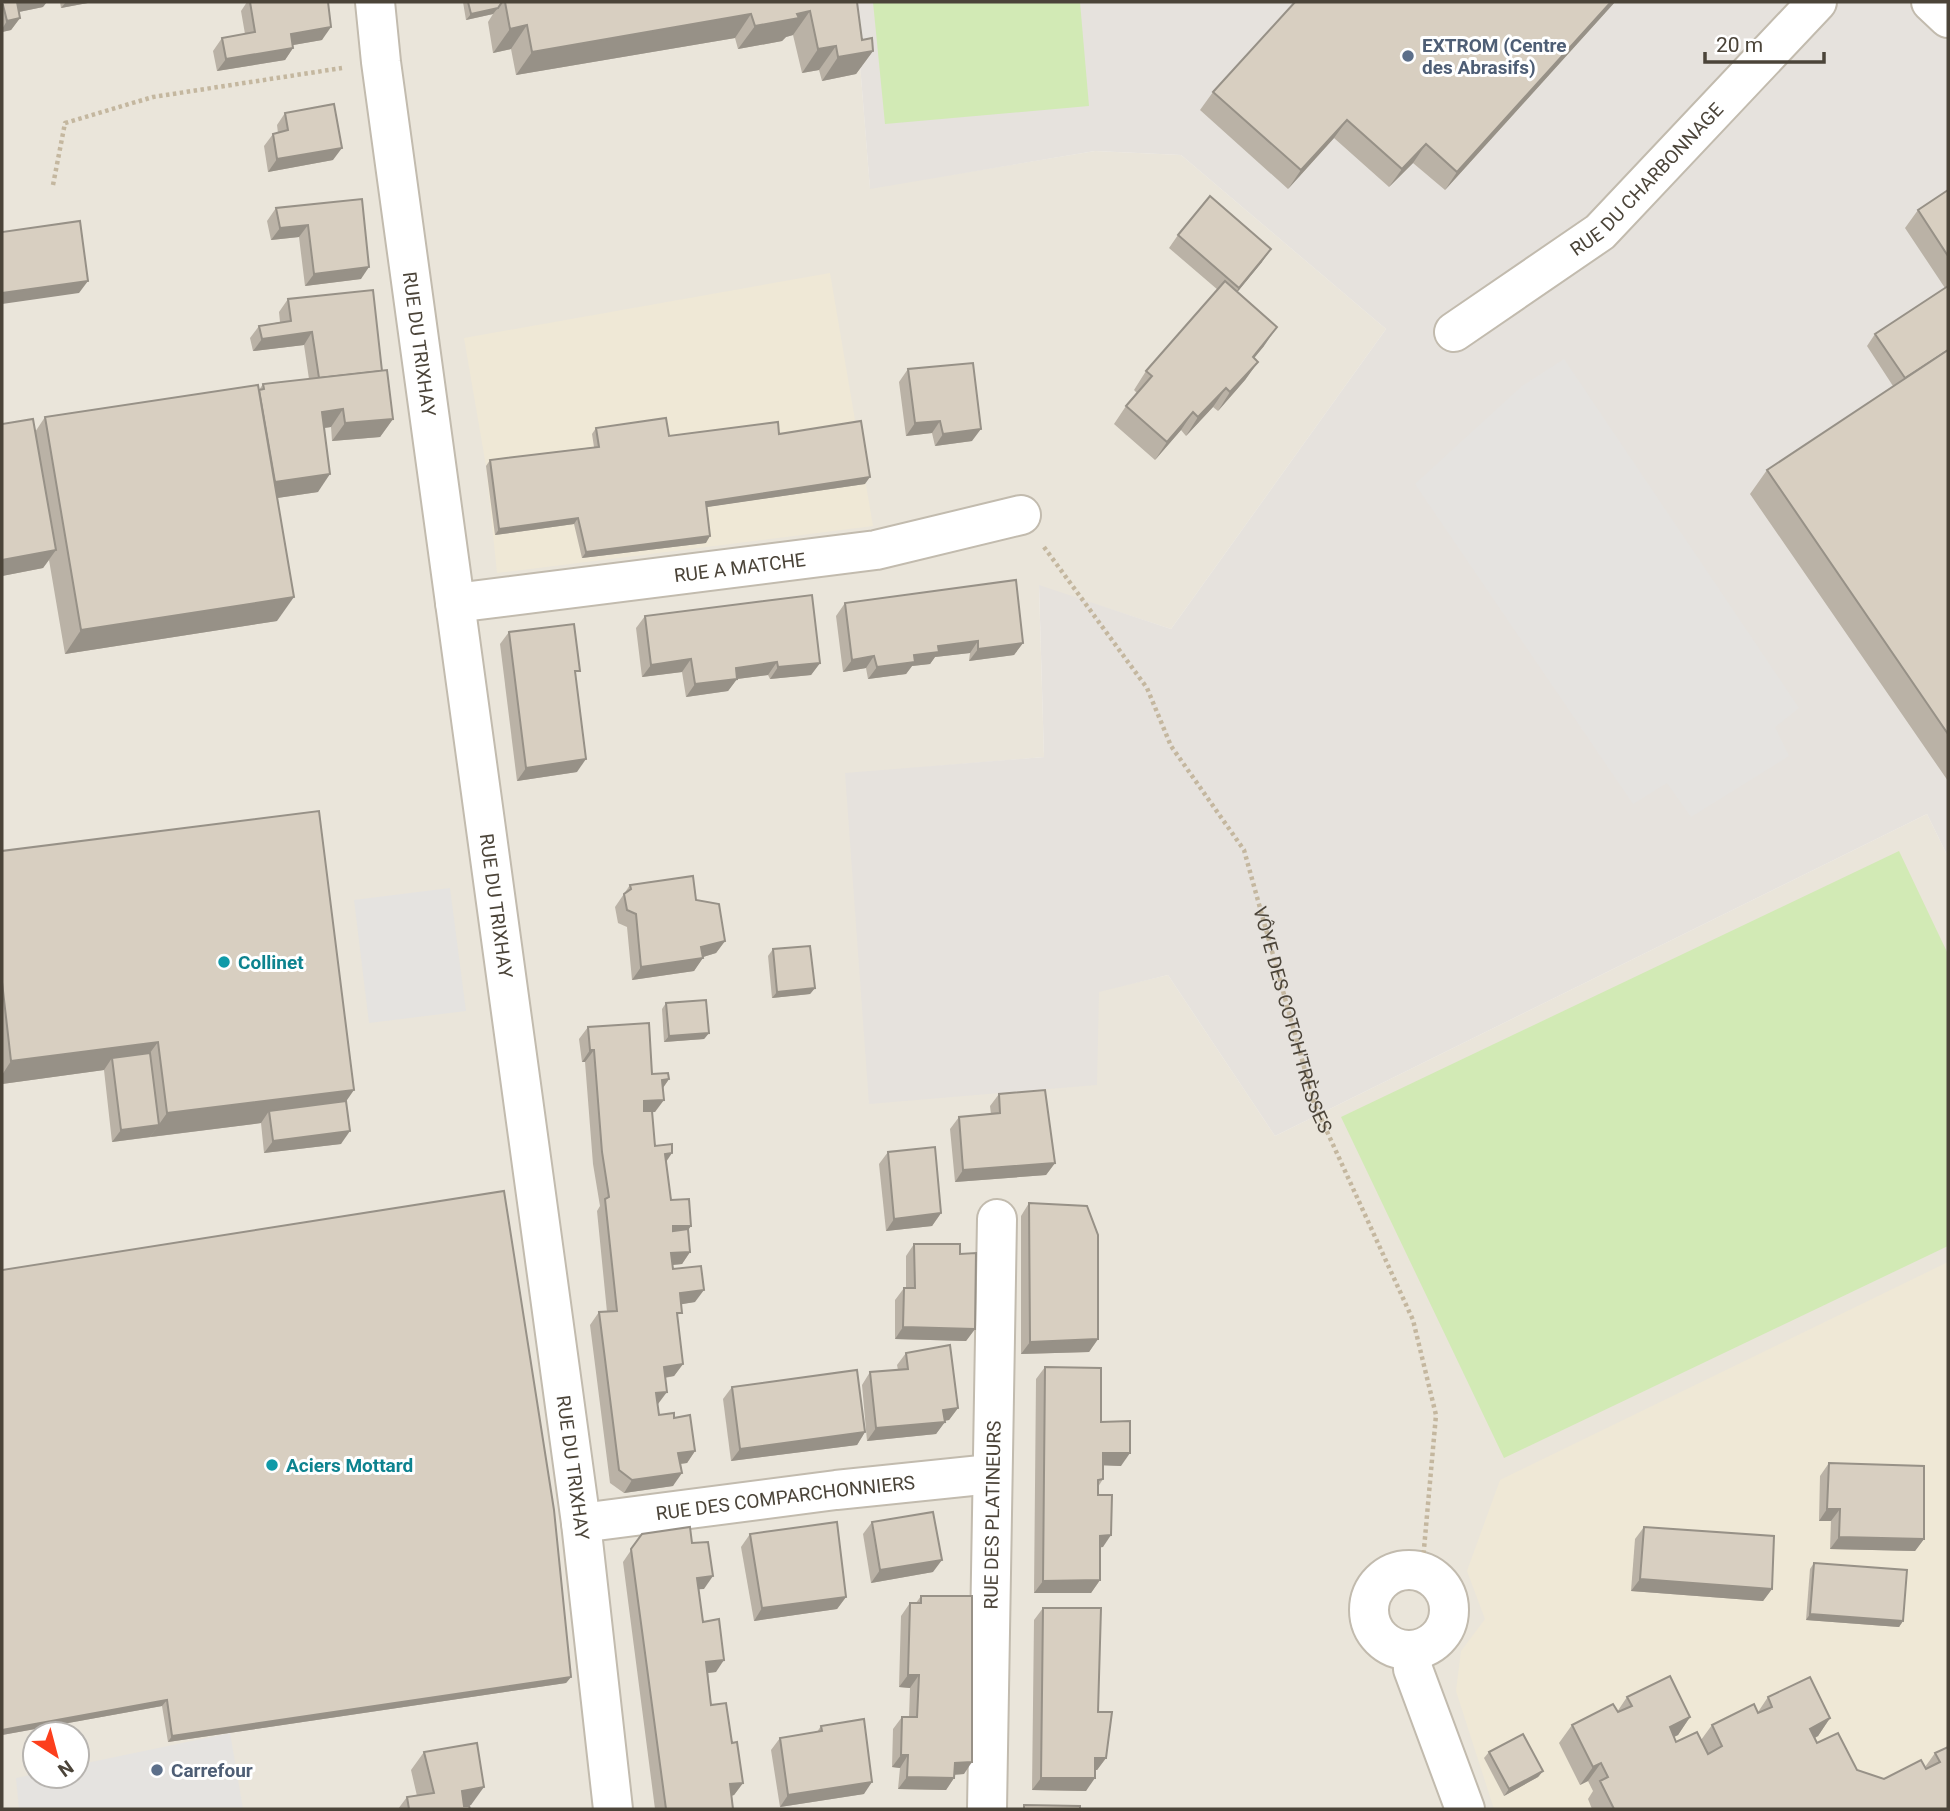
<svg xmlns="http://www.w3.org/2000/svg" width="1950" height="1811" font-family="Roboto,sans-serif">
	<rect width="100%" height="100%" fill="#f6f3ec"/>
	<!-- residential -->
	<path fill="#eae5da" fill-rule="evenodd" d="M2,2H855L870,188L1095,151L1181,155L1386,329L1171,629L1039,586L1044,757L845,774L1099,991L1168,975L1275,1136L1927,814L1948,857V1809H2ZM35,1734H77V1776H35Z"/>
	<!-- industrial -->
	<polygon fill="#e6e2dd" points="855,2 1948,2 1948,857 1927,814 1275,1136 1168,975 1099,992 1097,1085 869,1104 845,773 1044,757 1039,585 1171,629 1386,329 1181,155 1095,151 870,189"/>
	<!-- education -->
	<g fill="#efe8d6">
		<polygon points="830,273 873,526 497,573 486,466 464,338"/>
		<polygon points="1948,1262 1948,1809 1494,1809 1456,1691 1461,1651 1485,1619 1467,1571 1500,1480"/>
	</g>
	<!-- green -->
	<g fill="#d2eab5">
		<polygon points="873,2 1080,2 1089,106 885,124"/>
		<polygon points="1899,851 1948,954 1948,1246 1504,1458 1341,1117"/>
	</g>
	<!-- parking -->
	<g fill="#e5e3e0">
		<polygon points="1564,359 1799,708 1775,727 1789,756 1691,817 1667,783 1633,804 1415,484 1522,386"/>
		<polygon points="450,888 466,1011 369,1023 354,900"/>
		<polygon points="230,1733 243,1809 19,1809 16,1778 35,1774 77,1776 77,1765"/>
	</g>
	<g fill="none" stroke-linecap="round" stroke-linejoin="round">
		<defs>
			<g id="minor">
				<path id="s2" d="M375,2L381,62L581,1523L613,1809"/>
				<polyline points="1931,2 1948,18"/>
				<path id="s3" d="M1454,332L1600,232L1817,2"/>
				<path id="s4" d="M455,603L876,550L1021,515"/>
				<path id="s5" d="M581,1523L836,1490L991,1474"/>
				<circle cx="1409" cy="1610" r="40"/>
				<polyline points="1412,1651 1413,1669 1465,1809"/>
				<path id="s6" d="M987,1809L997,1219"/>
			</g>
		</defs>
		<!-- minor casing -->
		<use href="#minor" stroke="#c2bbae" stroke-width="42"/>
		<!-- path -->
		<g stroke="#c4b79f" stroke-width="4.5" stroke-dasharray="3.5 3.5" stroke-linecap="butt">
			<polyline points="53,185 65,123 153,97 342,68"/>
			<path id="s1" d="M1044,547L1147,688L1171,746L1244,850L1314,1103L1413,1320L1436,1415L1422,1571"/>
		</g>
		<!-- minor -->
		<use href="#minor" stroke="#fff" stroke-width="38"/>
	</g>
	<!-- wall -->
	<g fill="#bab2a6">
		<polygon points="2,2 43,7 19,12 20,18 11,30 2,32"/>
		<polygon points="60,2 93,2 61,8"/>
		<polygon points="247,2 328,2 322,40 293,45 293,48 285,60 217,71 213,51 222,38 245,34 241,11"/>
		<polygon points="463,2 857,2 862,40 873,51 856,74 822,81 819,70 802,73 793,35 786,37 782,41 738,49 735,38 516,75 511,49 493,53 488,22 493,14 466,20"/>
		<polygon points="1615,2 1445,190 1413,163 1389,187 1334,138 1288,189 1200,110 1213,92"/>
		<polygon points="285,113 333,160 268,172 264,146 273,134 278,133 277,125"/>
		<polygon points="1948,190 1948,781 1750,494 1767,470 1893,386 1867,346 1875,334 1945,288 1905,228 1918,210"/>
		<polygon points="362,199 361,279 305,286 299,237 271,240 267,221 276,208"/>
		<polygon points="1178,235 1262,262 1237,292 1264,346 1254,358 1258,362 1245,380 1218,411 1213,407 1186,436 1181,430 1155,460 1114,424 1126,406 1137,393 1134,390 1146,371 1218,290 1169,248"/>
		<polygon points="288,299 382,371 393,419 380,437 332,441 331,427 324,428 318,492 277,498 277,621 65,654 49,560 43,568 2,576 2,424 35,432 45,417 259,390 263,384 309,379 304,345 253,351 250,338 259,326 280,322 279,312"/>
		<polygon points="908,369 972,441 935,446 932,433 906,436 899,382"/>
		<polygon points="596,428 669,436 779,434 865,484 706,507 706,543 582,558 574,524 495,535 486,466 490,460 594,447 592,434"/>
		<polygon points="845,603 1023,643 1014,655 969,661 970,653 935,657 930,664 912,666 906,674 868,679 866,668 843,672 836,616"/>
		<polygon points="645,616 820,663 811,675 770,679 768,675 737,679 728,691 686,697 682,672 642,677 636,628"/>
		<polygon points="509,632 575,678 577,772 517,781 500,644"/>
		<polygon points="2,851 346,1101 341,1144 264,1153 261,1123 112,1142 104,1070 2,1084"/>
		<polygon points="630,885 696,900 725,941 716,953 703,957 694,971 632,980 627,927 618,923 615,907"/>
		<polygon points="773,949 815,988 810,994 772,998 768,956"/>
		<polygon points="666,1003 709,1033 704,1039 664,1042 662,1009"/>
		<polygon points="588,1027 652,1074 669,1079 663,1088 655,1112 652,1112 655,1146 666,1162 671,1200 691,1226 688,1230 690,1252 682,1264 672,1265 673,1269 695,1302 681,1304 677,1319 683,1364 674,1376 665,1378 658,1404 657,1404 659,1415 674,1418 695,1451 687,1463 680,1464 673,1486 624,1493 610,1483 590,1325 599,1312 607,1312 597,1211 600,1206 593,1164 585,1062 582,1062 579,1039"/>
		<polygon points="999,1094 1055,1163 1046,1175 955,1182 950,1129 959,1117 991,1114 990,1106"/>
		<polygon points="888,1152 941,1213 932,1226 886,1231 879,1164"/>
		<polygon points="1029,1203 1098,1339 1089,1352 1021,1354 1021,1216"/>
		<polygon points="914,1244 960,1254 975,1329 966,1341 895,1339 895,1300 904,1288 906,1288 906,1256"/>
		<polygon points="2,1270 571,1677 566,1683 168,1742 162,1706 2,1735"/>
		<polygon points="906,1353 958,1408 949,1420 945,1421 936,1434 867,1441 862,1385 870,1372 898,1370 897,1365"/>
		<polygon points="1045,1367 1101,1422 1121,1466 1103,1465 1103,1479 1098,1487 1103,1547 1100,1547 1100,1580 1091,1593 1034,1593 1036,1379"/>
		<polygon points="732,1387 865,1432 857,1445 731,1461 723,1399"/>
		<polygon points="1829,1463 1924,1539 1915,1551 1830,1549 1831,1521 1819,1521 1820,1476"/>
		<polygon points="872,1522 933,1572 871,1583 863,1534"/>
		<polygon points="1644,1527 1772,1589 1763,1601 1631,1591 1635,1539"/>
		<polygon points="642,1534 692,1543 704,1589 698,1589 703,1622 716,1672 708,1673 711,1705 732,1743 743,1783 734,1795 732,1796 733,1809 655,1809 623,1562"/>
		<polygon points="750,1534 846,1597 837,1609 754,1621 741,1547"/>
		<polygon points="1814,1563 1903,1621 1899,1627 1806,1620 1810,1569"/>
		<polygon points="921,1596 964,1774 955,1775 954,1778 946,1790 898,1789 900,1768 892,1767 893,1729 902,1717 909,1717 910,1688 899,1687 901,1616 910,1603 916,1603"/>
		<polygon points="1043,1608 1098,1712 1106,1758 1097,1770 1095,1770 1086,1791 1032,1790 1034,1620"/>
		<polygon points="1627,1697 1690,1717 1678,1735 1674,1737 1676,1742 1701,1740 1712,1725 1758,1712 1768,1697 1830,1718 1818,1736 1815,1738 1817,1743 1857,1770 1884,1779 1925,1767 1935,1753 1948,1747 1948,1809 1592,1809 1588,1799 1593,1791 1588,1781 1580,1785 1559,1743 1572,1725 1617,1712"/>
		<polygon points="821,1726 864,1794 780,1807 771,1750 780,1738 817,1732"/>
		<polygon points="424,1752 471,1805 469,1806 470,1809 398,1809 407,1797 417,1796 411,1770"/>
		<polygon points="1489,1752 1543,1771 1538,1777 1504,1796 1484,1758"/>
	</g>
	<!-- shaded-wall -->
	<g fill="#979187">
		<polygon points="17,2 47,2 43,7 9,14"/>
		<polygon points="66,2 93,2 61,8"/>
		<polygon points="1611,2 1615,2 1445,190 1457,172"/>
		<polygon points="498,8 493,14 466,20 471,14"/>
		<polygon points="810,11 793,35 786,37 782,41 738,49 755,26"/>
		<polygon points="751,14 735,38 516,75 532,52"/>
		<polygon points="20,18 11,30 2,32 2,29 7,21"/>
		<polygon points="527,25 511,49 493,53 510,29"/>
		<polygon points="331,27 322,40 282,47 291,34"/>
		<polygon points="836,46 819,70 802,73 818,49"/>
		<polygon points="293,48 285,60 217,71 226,59"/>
		<polygon points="873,51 856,74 822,81 838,57"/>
		<polygon points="1347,120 1334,138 1288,189 1301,170"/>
		<polygon points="1426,144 1413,163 1389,187 1402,169"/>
		<polygon points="342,148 333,160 268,172 277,159"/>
		<polygon points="308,225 299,237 271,240 280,228"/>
		<polygon points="1271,249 1262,262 1230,301 1239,288"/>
		<polygon points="369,267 361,279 305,286 314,274"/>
		<polygon points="88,281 79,293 2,304 2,293"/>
		<polygon points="1277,327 1264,346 1240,375 1253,357"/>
		<polygon points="312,332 304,345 253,351 262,339"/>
		<polygon points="1258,362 1245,380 1218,411 1230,392"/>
		<polygon points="1226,388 1213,407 1186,436 1198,417"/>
		<polygon points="343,409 331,427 309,430 322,412"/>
		<polygon points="1193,412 1181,430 1155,460 1167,442"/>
		<polygon points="393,419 380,437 332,441 345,423"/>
		<polygon points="940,421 932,433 906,436 915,423"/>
		<polygon points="981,429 972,441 935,446 943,434"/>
		<polygon points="330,474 318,492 257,501 270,483"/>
		<polygon points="870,477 865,484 701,508 706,502"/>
		<polygon points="578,518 574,524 495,535 499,529"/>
		<polygon points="710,536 706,543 582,558 586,552"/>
		<polygon points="56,550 43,568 2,576 2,560"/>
		<polygon points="294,597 277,621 65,654 81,630"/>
		<polygon points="978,641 970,653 935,657 930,664 912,666 906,674 868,679 877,667 938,646"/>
		<polygon points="1023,643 1014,655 969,661 978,649"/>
		<polygon points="874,656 866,668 843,672 852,660"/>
		<polygon points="691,659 682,672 642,677 651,665"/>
		<polygon points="777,662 768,675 737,679 728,691 686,697 695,684 736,668"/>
		<polygon points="820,663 811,675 770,679 778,667"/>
		<polygon points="586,759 577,772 517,781 526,768"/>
		<polygon points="725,941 716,953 693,960 701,947"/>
		<polygon points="703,958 694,971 632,980 641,967"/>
		<polygon points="815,988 810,994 772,998 777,992"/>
		<polygon points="709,1033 704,1039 664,1042 669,1036"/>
		<polygon points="158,1042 141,1065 112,1058 104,1070 2,1084 2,1075 11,1061"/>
		<polygon points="590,1050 594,1050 585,1062 582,1062"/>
		<polygon points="669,1079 660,1092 662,1080"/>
		<polygon points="354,1090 338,1113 269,1111 261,1123 150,1137 167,1113"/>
		<polygon points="664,1100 655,1112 635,1113 644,1101"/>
		<polygon points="159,1125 150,1137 112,1142 121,1130"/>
		<polygon points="350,1131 341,1144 264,1153 273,1141"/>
		<polygon points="672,1153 664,1165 665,1154"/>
		<polygon points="1055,1163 1046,1175 955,1182 963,1170"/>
		<polygon points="941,1213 932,1226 886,1231 894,1219"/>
		<polygon points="673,1226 691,1226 682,1238 664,1238"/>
		<polygon points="690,1252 682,1264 662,1266 671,1253"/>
		<polygon points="704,1290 695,1302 671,1306 680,1293"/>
		<polygon points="903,1327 975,1329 966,1341 895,1339"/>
		<polygon points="1098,1339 1089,1352 1021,1354 1030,1342"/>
		<polygon points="683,1364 674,1376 655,1379 664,1367"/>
		<polygon points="667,1392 658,1404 647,1405 656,1393"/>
		<polygon points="958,1408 949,1420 934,1422 943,1410"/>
		<polygon points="945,1422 936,1434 867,1441 876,1428"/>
		<polygon points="865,1432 857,1445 731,1461 740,1449"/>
		<polygon points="695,1451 687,1463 670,1465 678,1453"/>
		<polygon points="1103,1453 1130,1453 1121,1466 1094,1465"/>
		<polygon points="682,1473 673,1486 624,1493 632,1480"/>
		<polygon points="1827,1509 1840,1509 1831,1521 1819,1521"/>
		<polygon points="1111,1535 1103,1547 1091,1549 1100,1536"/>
		<polygon points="1839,1537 1924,1539 1915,1551 1830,1549"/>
		<polygon points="942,1560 933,1572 871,1583 880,1570"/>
		<polygon points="713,1576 704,1589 688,1590 697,1578"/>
		<polygon points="1640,1579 1772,1589 1763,1601 1631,1591"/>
		<polygon points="1100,1580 1091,1593 1034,1593 1043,1581"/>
		<polygon points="846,1597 837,1609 754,1621 762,1608"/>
		<polygon points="1810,1614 1903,1621 1899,1627 1806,1620"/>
		<polygon points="724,1660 716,1672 698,1674 706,1662"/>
		<polygon points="908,1675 919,1675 910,1688 899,1687"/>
		<polygon points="571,1677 566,1683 168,1742 172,1736"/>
		<polygon points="167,1700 162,1706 2,1735 2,1729"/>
		<polygon points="1690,1717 1678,1735 1657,1745 1670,1727"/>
		<polygon points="1830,1718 1818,1736 1797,1747 1810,1729"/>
		<polygon points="901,1755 908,1755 900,1768 892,1767"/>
		<polygon points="1095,1758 1106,1758 1097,1770 1086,1770"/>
		<polygon points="972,1762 964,1774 946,1775 955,1763"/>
		<polygon points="1601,1763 1588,1781 1580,1785 1593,1767"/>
		<polygon points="1543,1771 1538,1777 1504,1796 1509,1789"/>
		<polygon points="907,1777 954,1778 946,1790 898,1789"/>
		<polygon points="1041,1778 1095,1778 1086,1791 1032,1790"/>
		<polygon points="872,1782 864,1794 780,1807 788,1795"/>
		<polygon points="743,1783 734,1795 722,1797 730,1784"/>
		<polygon points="484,1787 471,1805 449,1809 462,1791"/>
	</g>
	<!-- building -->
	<g fill="#d8cfc1" stroke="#979187" stroke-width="2">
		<polygon points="2,2 17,2 20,18 7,21 3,5 2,5"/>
		<polygon points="250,2 328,2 331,27 291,34 293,48 226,59 222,38 255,32"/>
		<polygon points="468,2 502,2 498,8 471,14"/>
		<polygon points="505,2 857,2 862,40 872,38 873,51 838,57 836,46 818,49 810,11 797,14 799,18 755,26 751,14 532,52 527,25 510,29"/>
		<polygon points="1295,2 1611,2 1457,172 1426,144 1402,169 1347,120 1301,170 1213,92"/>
		<polygon points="334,104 342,148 277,159 273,134 288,130 285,113"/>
		<polygon points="1948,190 1948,256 1918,210"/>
		<polygon points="1210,196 1271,249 1239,288 1178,235"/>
		<polygon points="362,199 369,267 314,274 308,225 280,228 276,208"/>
		<polygon points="80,221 88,281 2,293 2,232"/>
		<polygon points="1225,281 1277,327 1253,357 1258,362 1230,392 1226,388 1198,417 1193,412 1167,442 1126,406 1152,376 1146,371"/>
		<polygon points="1948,286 1948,350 1905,378 1875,334"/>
		<polygon points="373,290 382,371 319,378 312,332 262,339 259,326 291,321 288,299"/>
		<polygon points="1948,350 1948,734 1767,470"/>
		<polygon points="973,363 981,429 943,434 940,421 915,423 908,369"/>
		<polygon points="387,370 393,419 345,423 343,409 322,412 330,474 275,482 259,390 264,389 263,384"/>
		<polygon points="258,385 294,597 81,630 45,417"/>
		<polygon points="666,418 669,436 778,422 779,434 861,421 870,477 706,502 710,536 586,552 578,518 499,529 490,460 599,447 596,428"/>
		<polygon points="33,419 56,550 2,560 2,424"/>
		<polygon points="1016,580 1023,643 978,649 978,641 938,646 939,652 914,655 915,662 877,667 874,656 852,660 845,603"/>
		<polygon points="812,595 820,663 778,667 777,662 736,668 737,679 695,684 691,659 651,665 645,616"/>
		<polygon points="574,624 580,671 575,671 586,759 526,768 509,632"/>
		<polygon points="319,811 354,1090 167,1113 158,1042 11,1061 2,982 2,851"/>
		<polygon points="693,876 696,900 719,904 725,941 701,947 703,958 641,967 636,914 627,910 624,894 631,889 630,885"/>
		<polygon points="810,946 815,988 777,992 773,949"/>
		<polygon points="706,1000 709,1033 669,1036 666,1003"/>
		<polygon points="649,1023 652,1074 668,1073 669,1079 662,1080 664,1100 644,1101 644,1111 652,1111 655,1146 672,1144 672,1153 665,1154 671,1200 689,1199 691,1226 673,1226 673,1231 688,1229 690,1252 671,1253 673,1269 701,1266 704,1290 680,1293 682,1313 677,1313 683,1364 664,1367 667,1392 656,1393 659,1415 674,1413 674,1418 690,1415 695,1451 678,1453 682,1473 632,1480 619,1470 599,1312 617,1311 605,1199 609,1197 602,1152 594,1050 590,1050 588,1027"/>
		<polygon points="150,1053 159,1125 121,1130 112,1058"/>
		<polygon points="1045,1090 1055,1163 963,1170 959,1117 1000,1113 999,1094"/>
		<polygon points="346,1101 350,1131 273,1141 269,1111"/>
		<polygon points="935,1147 941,1213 894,1219 888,1152"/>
		<polygon points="504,1191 554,1510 571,1677 172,1736 167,1700 2,1730 2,1270"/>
		<polygon points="1029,1203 1087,1206 1098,1235 1098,1339 1030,1342"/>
		<polygon points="914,1244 960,1244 960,1254 976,1253 975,1329 903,1327 904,1288 915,1288"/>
		<polygon points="950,1345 958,1408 943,1410 945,1422 876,1428 870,1372 908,1369 906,1353"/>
		<polygon points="1045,1367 1101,1368 1101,1422 1130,1421 1130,1453 1103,1453 1103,1479 1098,1480 1098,1495 1112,1495 1111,1535 1100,1536 1100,1580 1043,1581"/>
		<polygon points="857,1370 865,1432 740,1449 732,1387"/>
		<polygon points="1829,1463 1924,1466 1924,1539 1839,1537 1840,1509 1827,1509"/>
		<polygon points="933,1512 942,1560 880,1570 872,1522"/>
		<polygon points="837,1522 846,1597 762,1608 750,1534"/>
		<polygon points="690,1527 692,1543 708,1542 713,1576 697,1578 703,1622 719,1619 724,1660 706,1662 711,1705 726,1703 732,1743 737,1742 743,1783 730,1784 733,1809 666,1809 631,1549 642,1534"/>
		<polygon points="1644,1527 1774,1536 1772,1589 1640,1579"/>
		<polygon points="1814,1563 1907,1570 1903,1621 1810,1614"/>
		<polygon points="921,1596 972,1596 972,1762 955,1763 954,1778 907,1777 908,1755 901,1755 902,1717 917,1717 919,1675 908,1675 910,1603 921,1603"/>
		<polygon points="1043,1608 1101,1608 1098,1712 1112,1712 1106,1758 1095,1758 1095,1778 1041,1778"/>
		<polygon points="1670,1676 1690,1717 1670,1727 1676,1742 1697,1732 1708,1754 1722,1746 1712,1725 1754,1704 1758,1713 1772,1707 1768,1697 1810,1677 1830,1718 1810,1729 1817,1743 1838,1733 1857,1770 1884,1779 1921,1760 1926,1769 1940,1762 1935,1753 1948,1747 1948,1809 1614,1809 1600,1781 1608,1777 1601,1763 1593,1767 1572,1725 1613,1704 1618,1712 1632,1706 1627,1697"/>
		<polygon points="864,1719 872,1782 788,1795 780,1738 822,1731 821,1726"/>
		<polygon points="1523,1734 1543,1771 1509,1789 1489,1752"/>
		<polygon points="477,1743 484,1787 462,1791 464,1806 469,1806 470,1809 409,1809 407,1797 434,1793 424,1752"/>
		<polygon points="1024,1805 1080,1806 1080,1809 1024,1809"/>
	</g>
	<!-- markers -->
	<g fill="#5c6f8a" stroke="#fff" stroke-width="2.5">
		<circle cx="1408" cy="56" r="7"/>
		<circle cx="157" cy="1770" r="7"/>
	</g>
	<g fill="#0f9aa8" stroke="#fff" stroke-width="2.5">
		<circle cx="224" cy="962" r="7"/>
		<circle cx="272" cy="1465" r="7"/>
	</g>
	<g text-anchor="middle" stroke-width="6" stroke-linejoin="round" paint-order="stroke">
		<!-- service labels -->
		<g font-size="19" font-weight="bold" fill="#4e5e75" stroke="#fff" text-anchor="start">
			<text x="1422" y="52">EXTROM (Centre<tspan x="1422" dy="22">des Abrasifs)</tspan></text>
			<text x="171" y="1777">Carrefour</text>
		</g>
		<!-- street labels -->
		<g font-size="19" fill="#4b4439" stroke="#fff">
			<text dy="7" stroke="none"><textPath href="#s3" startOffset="247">RUE DU CHARBONNAGE</textPath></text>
			<text dy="7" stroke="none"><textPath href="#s2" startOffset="345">RUE DU TRIXHAY</textPath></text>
			<text dy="7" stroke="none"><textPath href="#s4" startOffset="287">RUE A MATCHE</textPath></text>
			<text dy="7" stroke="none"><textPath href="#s2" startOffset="912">RUE DU TRIXHAY</textPath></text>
			<text dy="7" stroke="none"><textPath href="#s1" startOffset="541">VÔYE DES COTCH'TRÈSSES</textPath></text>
			<text dy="7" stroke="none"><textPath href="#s2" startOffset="1479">RUE DU TRIXHAY</textPath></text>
			<text dy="7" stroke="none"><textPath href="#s5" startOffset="206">RUE DES COMPARCHONNIERS</textPath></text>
			<text dy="7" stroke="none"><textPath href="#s6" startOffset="294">RUE DES PLATINEURS</textPath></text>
		</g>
		<!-- culture labels -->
		<g font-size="19" font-weight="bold" fill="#0d838f" stroke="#fff" text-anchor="start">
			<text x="238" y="969">Collinet</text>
			<text x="286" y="1472">Aciers Mottard</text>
		</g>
	</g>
	<!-- border -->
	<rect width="1950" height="1811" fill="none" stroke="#4b4439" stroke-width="7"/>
	<!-- north arrow -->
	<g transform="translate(56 1755) rotate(144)"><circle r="33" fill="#ffffff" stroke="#b7b4b0" stroke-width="2"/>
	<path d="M0-5L12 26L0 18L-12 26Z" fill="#fc3f1d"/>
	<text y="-10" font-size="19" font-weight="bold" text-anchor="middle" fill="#4b4439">N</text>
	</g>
	<!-- scale -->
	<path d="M1705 52v10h119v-10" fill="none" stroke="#4b4439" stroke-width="3.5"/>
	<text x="1716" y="52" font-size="21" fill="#4b4439" stroke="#ffffff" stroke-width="5" paint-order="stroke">20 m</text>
</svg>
